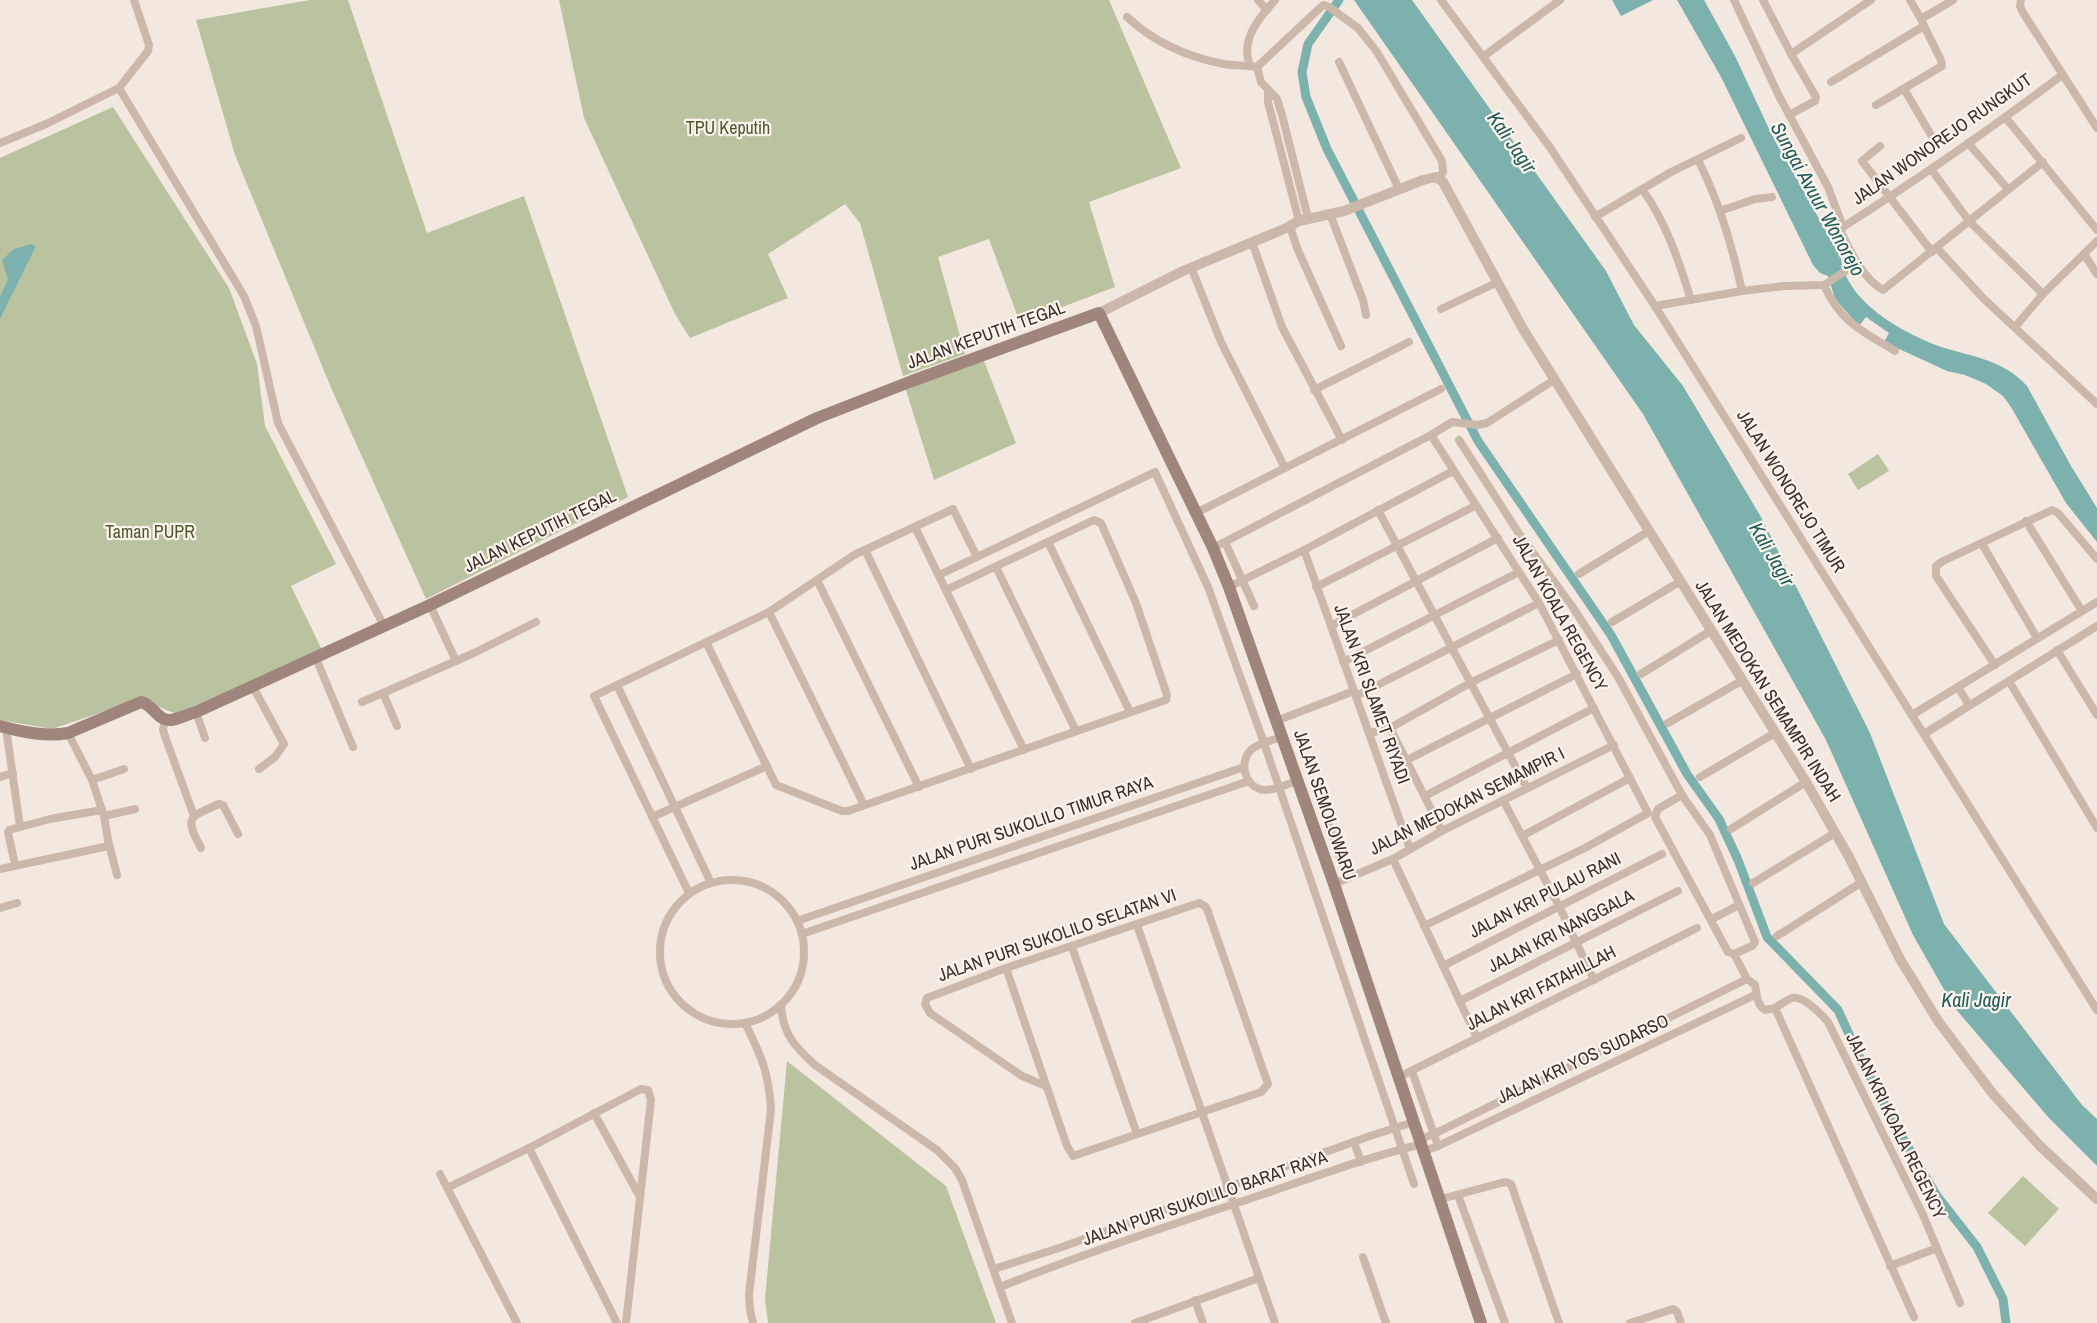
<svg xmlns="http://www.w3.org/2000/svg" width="2097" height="1323" font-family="'Archivo Narrow',sans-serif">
	<rect width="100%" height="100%" fill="#f3e8df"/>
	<!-- green -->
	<g fill="#bac39f">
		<polygon points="310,0 348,0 427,233 524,196 628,497 426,599 332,390 235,155 196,20"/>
		<polygon points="559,0 1109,0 1181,168 1089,202 1115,287 1020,323 989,239 938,257 965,354 903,376 860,223 845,204 768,254 788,298 690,338 675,314 584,118"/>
		<polygon points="113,107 229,288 257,364 265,426 336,564 291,586 322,650 176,714 140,699 52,729 0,720 0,158"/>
		<polygon points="984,361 1016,443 934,480 905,387"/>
		<polygon points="1878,454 1889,471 1858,490 1848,474"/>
		<polygon points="787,1061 946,1186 996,1323 768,1323 765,1299"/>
		<polygon points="2023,1176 2059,1209 2025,1246 1988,1213"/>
	</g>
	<!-- water -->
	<g fill="#7db1ae">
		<polygon points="1354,0 1412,0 1606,271 1634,325 1683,386 1761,517 1870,733 1944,924 2082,1105 2097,1119 2097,1166 2049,1118 1954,1007 1913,935 1826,740 1643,414"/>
		<polygon points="1612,0 1653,0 1621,16"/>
		<path d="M1677,0H1704L1735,56L1770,131L1841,258C1846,301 1900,331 1936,345C1969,357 2002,358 2027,386L2071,466L2097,508V542L2066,503L2011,407L2003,396L1986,384L1965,375L1947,371L1884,342L1889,333L1866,317L1859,326L1835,299L1828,276L1820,273L1813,265L1721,77Z"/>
		<polygon points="31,244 36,246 0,319 0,296 8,280 2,260 14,249"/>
	</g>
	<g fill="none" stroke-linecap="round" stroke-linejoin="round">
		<!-- canal -->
		<polyline stroke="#7db1ae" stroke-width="9" points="1339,0 1308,44 1302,72 1306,97 1327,149 1478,441 1611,635 1687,774 1719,819 1738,860 1767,937 1838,1010 1860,1058 1901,1135 1937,1196 1977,1247 2003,1299 2006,1323"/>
		<!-- minor -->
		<g stroke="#ccb7ab" stroke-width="8">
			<polyline points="1258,0 1267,10"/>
			<polyline points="1441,0 1549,146 1655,306 2097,1010"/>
			<polyline points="1734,0 1779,96 1828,187 1843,227"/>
			<polyline points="1763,0 1791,54 1816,97 1815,101 1789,115"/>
			<polyline points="1910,0 1921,19"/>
			<polyline points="2021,0 2020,6 2022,11 2097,128"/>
			<path d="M1127,17C1155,43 1187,57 1224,64C1235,66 1246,65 1257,67"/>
			<polyline points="1791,54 1871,0"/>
			<polyline points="1484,56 1560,0"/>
			<polyline points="1339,62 1399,189"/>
			<path d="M1250,66C1240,40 1258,19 1275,0"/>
			<polyline points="1257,67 1321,7 1324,5 1329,7 1358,28 1377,52 1442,161 1443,172 1439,178"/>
			<polyline points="1257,67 1261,82 1277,99 1282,115 1308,218"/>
			<polyline points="1831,82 1924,26 1921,19 1953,0"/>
			<polyline points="119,88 244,296 256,326 278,423 384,626"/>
			<polyline points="1904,89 1931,135"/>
			<polyline points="1268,92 1268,102 1299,221"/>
			<polyline points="1876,105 1942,66 1941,60 1924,26"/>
			<polyline points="2006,118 2097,230"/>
			<polyline points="0,143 46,124 119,88 148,51 149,45 134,0"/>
			<polyline points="1968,143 2008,189"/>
			<polyline points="1880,146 1862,161 1932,252"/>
			<path d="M1698,160C1719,201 1732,245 1742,291"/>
			<path d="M2043,162L1883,290C1863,279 1851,252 1841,232L1843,227C1918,179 1991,129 2062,75"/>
			<polyline points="1931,169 1969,221 2043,294"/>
			<path d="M1642,189C1666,222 1679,261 1691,300"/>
			<polyline points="1720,211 1755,199 1772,197"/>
			<polyline points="1330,214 1363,300 1366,315"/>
			<polyline points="1595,217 1671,172 1741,138"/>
			<polyline points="1290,226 1297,248 1341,346"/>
			<polyline points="1252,242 1282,327 1342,440"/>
			<polyline points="1937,248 1983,298 2097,404"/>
			<polyline points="2084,254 2097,274"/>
			<polyline points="1191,267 1221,342 1285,468"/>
			<path d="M1824,285C1840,322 1862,331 1895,351"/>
			<polyline points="1655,306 1742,291 1785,286 1824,285 1858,263"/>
			<polyline points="1441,309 1496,283"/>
			<polyline points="2015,327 2043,294 2097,241"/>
			<polyline points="1314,390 1409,342"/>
			<polyline points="1459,440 1518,532 1572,606 1618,677 1682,795 1710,835 1755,942 1752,946 1734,954 1728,952 1655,817 1658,809 1682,795"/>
			<polyline points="1378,510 1527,788"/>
			<polyline points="1196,513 1441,389"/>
			<polyline points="2026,521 2082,611"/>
			<polyline points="915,527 1024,750"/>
			<polyline points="1048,542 1130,712"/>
			<polyline points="1225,542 1254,606"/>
			<polyline points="1982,544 2037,638"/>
			<polyline points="1213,548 1431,435 1452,422 1478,425 1487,423 1554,380"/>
			<polyline points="865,550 971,769"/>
			<polyline points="1304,550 1410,849"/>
			<polyline points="996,567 1076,731"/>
			<polyline points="1579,574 1649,531"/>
			<polyline points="939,575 1155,472 1208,587 1264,743 1414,1184"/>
			<polyline points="817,580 919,787"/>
			<polyline points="1229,587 1304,550 1453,471"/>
			<polyline points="1316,587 1475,506"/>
			<polyline points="430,605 456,661"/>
			<polyline points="769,612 864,805"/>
			<polyline points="1612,622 1681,581"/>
			<polyline points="1331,626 1498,538"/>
			<polyline points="706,642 776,785 842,811 848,811 1166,700 1167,695 1136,603 1101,523 1094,520 946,590"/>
			<polyline points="2057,650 2097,715"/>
			<polyline points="315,656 353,747"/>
			<polyline points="1343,662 1519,572"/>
			<polyline points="1995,665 1936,576 1936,566 1943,561 2052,510 2058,513 2097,559"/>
			<polyline points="1641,674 1712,630"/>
			<polyline points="2009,681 2097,828"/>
			<polyline points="252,685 284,744 275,757 259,769"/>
			<polyline points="617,685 711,883"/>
			<polyline points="1958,687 1969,705"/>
			<polyline points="1356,696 1539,603"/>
			<polyline points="362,702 383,693"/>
			<polyline points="196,712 205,738"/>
			<polyline points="1912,715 2097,602"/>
			<polyline points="165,719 163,730 167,742 194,816"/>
			<polyline points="1276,721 1354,691"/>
			<polyline points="1668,723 1743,680"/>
			<polyline points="397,726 383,693 474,653 536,622"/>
			<polyline points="6,728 20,827"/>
			<polyline points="1390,728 1472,682 1559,640"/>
			<polyline points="68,733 92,780 104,816 108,840 117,875"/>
			<polyline points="1370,733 1390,728 1442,831"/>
			<polyline points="1924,734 2097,626"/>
			<path d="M1282,737C1273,740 1258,743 1251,750C1238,762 1245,789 1265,790C1275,790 1288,784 1297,781"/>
			<polyline points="1407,760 1577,674"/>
			<polyline points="0,777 13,773"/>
			<polyline points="1700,777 1775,733"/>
			<polyline points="92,780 124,769"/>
			<polyline points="1425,796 1594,708"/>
			<polyline points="1503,800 1559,906 1594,980"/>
			<polyline points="104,816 135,809"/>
			<polyline points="652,817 767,766"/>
			<polyline points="1328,822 1347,878"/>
			<polyline points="1731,829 1806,782"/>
			<polyline points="1522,836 1630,778"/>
			<path d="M201,848C184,817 189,817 219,804L223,805L238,834"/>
			<polyline points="1393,859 1477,1038"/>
			<polyline points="15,865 8,832 9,830 50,819 102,810"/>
			<polyline points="0,869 109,846"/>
			<circle cx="732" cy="952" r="72"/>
			<polyline points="1753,883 1835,833"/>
			<polyline points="1334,884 1393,859 1442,831 1614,745"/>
			<polyline points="689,893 594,696 769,612 854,555 953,509 977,557"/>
			<polyline points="0,908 17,903"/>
			<polyline points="1712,919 1739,905"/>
			<polyline points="797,921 1244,767"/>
			<polyline points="1137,925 1275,1323"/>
			<polyline points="1424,926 1585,848 1648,813 1539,603 1431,435"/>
			<polyline points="802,934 1249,781"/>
			<polyline points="1777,936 1862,882"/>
			<polyline points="1072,947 1137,1134"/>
			<path d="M1734,954L1747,979L1755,985C1757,994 1756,1004 1765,1010L1775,1008L1914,1317"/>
			<polyline points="1443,966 1662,854"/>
			<polyline points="1006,968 1067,1146 1073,1156 1261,1092 1268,1084 1207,909 1205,906 1199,903 1006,968 927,998 925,1004 930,1013 1022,1076 1046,1086"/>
			<polyline points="1460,1001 1678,891"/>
			<path d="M781,1005C783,1034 794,1046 815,1065L937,1150L955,1168L962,1180L1012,1323"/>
			<path d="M1775,1008C1780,1005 1786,1000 1792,998C1803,995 1821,1014 1828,1022L1923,1215L1960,1303"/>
			<path d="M745,1023C761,1055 769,1073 771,1110L749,1294L750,1310L753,1323"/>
			<polyline points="1412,1071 1438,1146"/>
			<polyline points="1399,1077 1697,928"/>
			<polyline points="594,1113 640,1197"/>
			<polyline points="1420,1139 1434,1134 1747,979"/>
			<polyline points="1354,1142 1361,1162"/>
			<polyline points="529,1148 617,1323"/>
			<polyline points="1424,1151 1438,1146 1755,995"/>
			<polyline points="440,1174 517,1323"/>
			<polyline points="447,1188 529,1148 641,1089 648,1090 651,1100 626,1323"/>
			<polyline points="1458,1195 1505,1323"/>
			<polyline points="1441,1199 1501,1183 1506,1182 1511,1184 1559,1323"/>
			<polyline points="1363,1257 1386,1323"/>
			<polyline points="1890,1266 1937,1248"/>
			<polyline points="994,1269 1062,1247 1370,1136 1414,1122"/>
			<path d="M1000,1287C1085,1253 1174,1224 1261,1195C1314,1177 1368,1157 1422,1144"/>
			<polyline points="1195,1300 1203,1323"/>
			<polyline points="1135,1323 1259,1278"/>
			<polyline points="1630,1323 1673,1309 1677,1312 1681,1323"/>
		</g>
		<!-- tertiary -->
		<polyline stroke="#ccb7ab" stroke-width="10" points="1099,313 1183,271 1284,229 1299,221 1344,211 1423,180 1436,177 1443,182 1523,329 1806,782 1849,857 1900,959 1938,1021 1993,1094 2040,1146 2097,1199"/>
		<!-- secondary -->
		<path stroke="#a0857c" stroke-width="12" d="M0,726C23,732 45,737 68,733L141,702C153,704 157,721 171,720C179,719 188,714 196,712L430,605L817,418L912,381L1099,313L1213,548L1229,587L1334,884L1481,1323"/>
	</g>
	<g text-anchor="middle" stroke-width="4.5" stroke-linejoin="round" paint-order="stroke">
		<!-- park labels -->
		<g font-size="18" fill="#4d592d" stroke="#fbf3ec">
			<text x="728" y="134">TPU Keputih</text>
			<text x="150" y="538">Taman PUPR</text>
		</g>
		<!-- street labels -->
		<g font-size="18" fill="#3a2d2a" stroke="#fbf3ec">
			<text transform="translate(1942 139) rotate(-35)" y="6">JALAN WONOREJO RUNGKUT</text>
			<text transform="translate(986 335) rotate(-20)" y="6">JALAN KEPUTIH TEGAL</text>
			<text transform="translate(1791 491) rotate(58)" y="6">JALAN WONOREJO TIMUR</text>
			<text transform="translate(540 531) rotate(-26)" y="6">JALAN KEPUTIH TEGAL</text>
			<text transform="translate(1560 613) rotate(61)" y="6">JALAN KOALA REGENCY</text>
			<text transform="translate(1768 691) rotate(58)" y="6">JALAN MEDOKAN SEMAMPIR INDAH</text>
			<text transform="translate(1372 694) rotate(70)" y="6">JALAN KRI SLAMET RIYADI</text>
			<text transform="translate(1467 801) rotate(-27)" y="6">JALAN MEDOKAN SEMAMPIR I</text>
			<text transform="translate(1325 805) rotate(71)" y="6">JALAN SEMOLOWARU</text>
			<text transform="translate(1031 823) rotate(-19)" y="6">JALAN PURI SUKOLILO TIMUR RAYA</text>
			<text transform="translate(1545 895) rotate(-27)" y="6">JALAN KRI PULAU RANI</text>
			<text transform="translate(1561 931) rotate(-27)" y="6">JALAN KRI NANGGALA</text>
			<text transform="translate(1057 935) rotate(-19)" y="6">JALAN PURI SUKOLILO SELATAN VI</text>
			<text transform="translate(1541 988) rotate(-27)" y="6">JALAN KRI FATAHILLAH</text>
			<text transform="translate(1583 1059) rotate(-25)" y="6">JALAN KRI YOS SUDARSO</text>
			<text transform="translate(1896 1126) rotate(64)" y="6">JALAN KRI KOALA REGENCY</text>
			<text transform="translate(1205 1198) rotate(-19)" y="6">JALAN PURI SUKOLILO BARAT RAYA</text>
		</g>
		<!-- water labels -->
		<g font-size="20" font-style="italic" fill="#1e5c5a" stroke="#fbf3ec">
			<text transform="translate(1512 142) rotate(55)" y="7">Kali Jagir</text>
			<text transform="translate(1818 199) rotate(61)" y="7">Sungai Avuur Wonorejo</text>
			<text transform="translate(1772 554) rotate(60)" y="7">Kali Jagir</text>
			<text x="1976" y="1007">Kali Jagir</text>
		</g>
	</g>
</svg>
